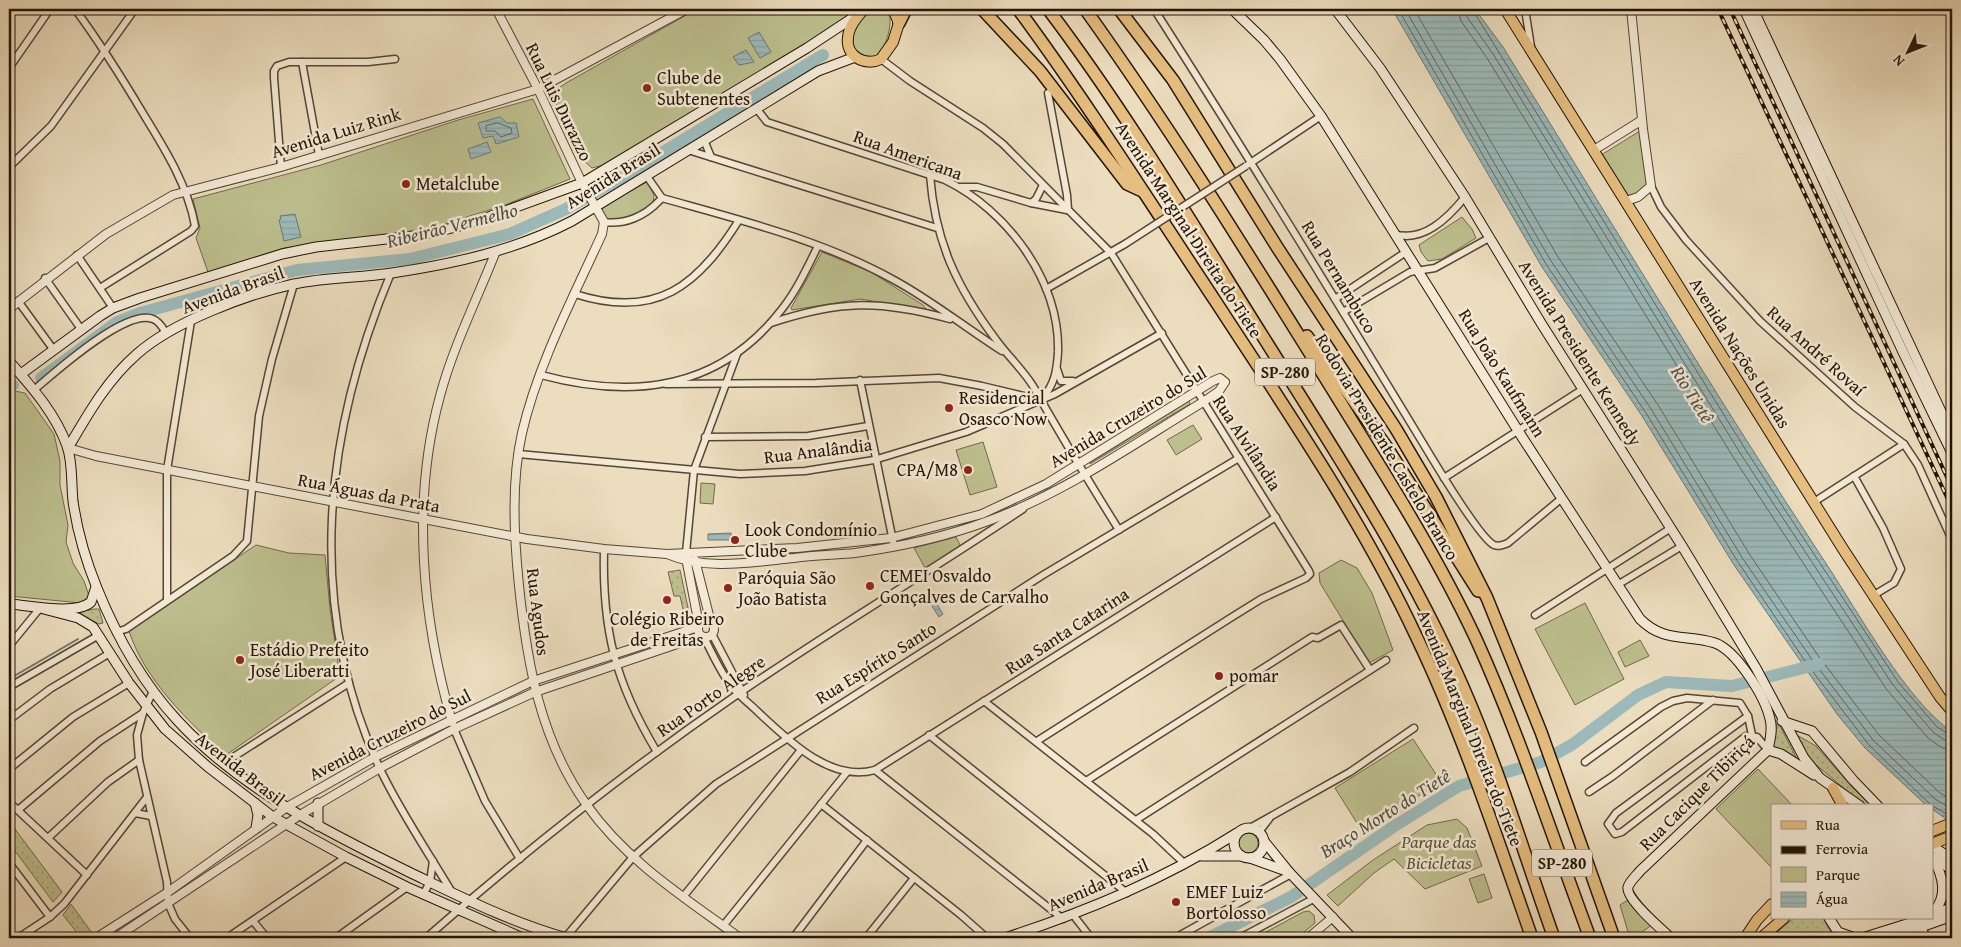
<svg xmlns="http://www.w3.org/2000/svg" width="1961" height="947" font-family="'Gentium Book Plus',serif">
	<defs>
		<pattern id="grass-dots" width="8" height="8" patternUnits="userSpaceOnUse" patternTransform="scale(1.25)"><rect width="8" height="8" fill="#bdbf8e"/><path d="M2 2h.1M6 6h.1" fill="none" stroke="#a2a379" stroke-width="1.8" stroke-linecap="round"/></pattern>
		<pattern id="water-rules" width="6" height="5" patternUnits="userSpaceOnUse" patternTransform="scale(1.25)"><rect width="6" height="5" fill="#9cbaba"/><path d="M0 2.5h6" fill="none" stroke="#869f9e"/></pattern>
	</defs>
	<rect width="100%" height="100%" fill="#ecddbe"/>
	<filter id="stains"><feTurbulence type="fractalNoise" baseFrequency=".004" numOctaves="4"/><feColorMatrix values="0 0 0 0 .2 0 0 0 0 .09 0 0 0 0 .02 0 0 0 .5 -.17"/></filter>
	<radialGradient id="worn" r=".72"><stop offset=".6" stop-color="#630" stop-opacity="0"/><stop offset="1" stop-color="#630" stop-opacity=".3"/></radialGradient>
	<!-- grass -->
	<g fill="url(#grass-dots)" stroke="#706a4a">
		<polygon points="1189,401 1190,404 1090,464 1090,463"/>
		<polygon points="680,570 690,617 685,618 680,596 674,596 668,572"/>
		<polygon points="94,609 99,609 103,623 99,624 76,613"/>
		<polygon points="1775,724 1780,726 1798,761 1772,747"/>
		<polygon points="1795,734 1816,746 1852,787 1871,805 1865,806 1808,758"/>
		<polygon points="9,821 62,892 53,902 9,843"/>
		<polygon points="1946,875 1952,879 1952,903 1947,905 1945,904 1947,897"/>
		<polygon points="71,904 92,933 81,938 63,915"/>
		<polygon points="1794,918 1823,918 1831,932 1837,938 1770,938"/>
	</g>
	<!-- park -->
	<g fill="#bdbf8e" stroke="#706a4a">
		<polygon points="697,9 855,9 828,31 608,164 592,168 584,161 554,100 553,92 566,83"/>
		<path d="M872,9H884C887,12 890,14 890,19C891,30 883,62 867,60C863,59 857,54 853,52C851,31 856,23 872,9Z"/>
		<polygon points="533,99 570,179 505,205 422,231 284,248 208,272 196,238 200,228 193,199 321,165 458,120"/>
		<polygon points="1643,129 1651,186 1626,201 1598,157"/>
		<path d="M647,182L654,195L653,204C639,214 625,219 609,221L601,211L604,205Z"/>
		<polygon points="1462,217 1472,229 1476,238 1442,259 1428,261 1421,252 1419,245"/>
		<polygon points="822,252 871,272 923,305 927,310 860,299 792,310 791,308"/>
		<polygon points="9,390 25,393 54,434 60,461 60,485 68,525 66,542 73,563 84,581 89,596 81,603 9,596"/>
		<polygon points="1193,425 1202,439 1176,455 1167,440"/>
		<polygon points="983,442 997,487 970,495 956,450"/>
		<polygon points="701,483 715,484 713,504 700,503"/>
		<polygon points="956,537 961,547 955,552 925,568 914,548"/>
		<path d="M256,545L289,553L325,555L330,609L340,676L226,755C189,723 144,679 129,631Z"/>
		<polygon points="1341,560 1357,568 1372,593 1393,650 1369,663 1320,583 1319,573"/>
		<polygon points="1585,603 1624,679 1575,705 1535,629"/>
		<polygon points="1640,640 1649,656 1625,667 1618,652"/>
		<polygon points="1413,739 1441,782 1362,831 1335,788"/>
		<polygon points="1758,769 1793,806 1772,806 1772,868 1716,809"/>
		<polygon points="1457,819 1467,828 1482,866 1425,889 1394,859 1374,873 1338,906 1327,895 1373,860 1427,825"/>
		<circle cx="1248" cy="843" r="10"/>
		<polygon points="1484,874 1492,898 1478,903 1469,879"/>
		<polygon points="1626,901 1632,901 1653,924 1634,938 1629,935 1620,905"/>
		<polygon points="1309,911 1314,915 1315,923 1297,938 1255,938 1303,912"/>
	</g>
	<!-- water -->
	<g fill="url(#water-rules)" stroke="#6c7872">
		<path d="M1392,9H1475L1503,47C1610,220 1715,395 1827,565C1858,612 1907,701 1952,732V823L1932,809V806H1927L1865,748L1837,714L1734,565L1642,416L1542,267Z"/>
		<polygon points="759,32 771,52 760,58 748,38"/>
		<polygon points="746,50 754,62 739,65 733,57"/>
		<polygon points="500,117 507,123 516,123 519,137 496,144 493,136 483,138 478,123"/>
		<polygon points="487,142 491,152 471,159 468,149"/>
		<polygon points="295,214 301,237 284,241 279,220 281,219 280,216"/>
		<polygon points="731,533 732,540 708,540 708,534"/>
		<polygon points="930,593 943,614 939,617 925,595"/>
	</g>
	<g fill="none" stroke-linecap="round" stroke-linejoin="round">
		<!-- shore -->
		<g stroke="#606760" stroke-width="1">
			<polyline points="1398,9 1546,264 1646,413 1738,562 1807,664 1869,745 1931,805 1952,817"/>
			<polyline points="1405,9 1551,261 1651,409 1743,559 1813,661 1873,740 1935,799 1952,809"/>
			<polyline points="1414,9 1558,257 1658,405 1750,555 1819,657 1879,735 1940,793 1952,800"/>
			<polyline points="1458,9 1461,21 1487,58 1735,460 1887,690 1928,738 1942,748 1952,750"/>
			<polyline points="1465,9 1467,17 1493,54 1742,456 1893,685 1933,732 1946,741 1952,742"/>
			<polyline points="1472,9 1747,452 1898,682 1937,727 1952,736"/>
			<polygon points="498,123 511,128 512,133 501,137 495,131 486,131 486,126"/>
		</g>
		<!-- stream -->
		<polyline stroke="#6c7872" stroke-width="2" points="9,679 78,639"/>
		<!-- river -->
		<g stroke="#9cbaba" stroke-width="12">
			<polyline points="41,378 117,322 140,313 297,270 410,259 510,234 566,209 624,176 823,55"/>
			<polyline points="9,383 13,385"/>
			<polyline points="1208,938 1291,897 1393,827 1459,786 1541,762 1573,744 1638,695 1666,682 1732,686 1819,664"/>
		</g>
		<defs>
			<g id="minor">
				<path d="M75,9C100,43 122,78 144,115C165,149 188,186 195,226L191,231L100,288"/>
				<path d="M1154,9C1245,151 1333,295 1421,440C1432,458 1479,538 1494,545C1499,547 1503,545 1508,543L1562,498"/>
				<polyline points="1525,9 1531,47"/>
				<polyline points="881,59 910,81 983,128 1003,144 1111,253 1309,571 1310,574 1306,578 1261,599 1232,617 1037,741"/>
				<polyline points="302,62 319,155"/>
				<polyline points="9,68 50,9"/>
				<polyline points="1048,93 1067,195 1068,210"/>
				<path d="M756,108L767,122L945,180C1007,210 1060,281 1058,352C1057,369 1055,385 1042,398"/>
				<polyline points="704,140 711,157"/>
				<polyline points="688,150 937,228"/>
				<polyline points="1249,164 1321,116"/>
				<polyline points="9,167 51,126 135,9"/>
				<polyline points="281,167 274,78 274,71 277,66 289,62 368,62 395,59"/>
				<path d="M930,175C935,242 957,288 997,341C1008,356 1023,370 1033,386C1060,434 1089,482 1119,530"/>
				<polyline points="1651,186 1661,207 1686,240 1760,321 1855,407 1904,444 1918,465 1952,540"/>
				<polyline points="960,187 977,187 1031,203 1067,210"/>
				<path d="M662,198C740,220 822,240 894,280C931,300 966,328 1002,351"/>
				<polyline points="1031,203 1036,199 1043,185"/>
				<path d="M604,222C625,225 645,216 659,201L662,198L646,175"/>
				<path d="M1394,234C1423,243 1448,218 1465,197"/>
				<polyline points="77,255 113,308"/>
				<path d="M391,273C323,435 305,606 380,769C401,813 428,852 453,894"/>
				<polyline points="45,278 81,329"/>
				<polyline points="1046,289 1125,244"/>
				<path d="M575,294C656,320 698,286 739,220"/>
				<polyline points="1335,299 1406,252"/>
				<polyline points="18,301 53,349"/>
				<polyline points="1343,312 1410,272 1435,268 1489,238"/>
				<path d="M771,323C840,300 880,300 950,319"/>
				<polyline points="1057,369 1061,381 1073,381"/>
				<path d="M541,375C634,400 720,390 782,309C797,290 807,268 818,246"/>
				<polyline points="860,380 894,546"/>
				<polyline points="666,384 816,383 939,378 982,386 1040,400"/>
				<path d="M34,390C55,372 126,308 153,319C159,321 163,328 166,333"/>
				<polyline points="705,437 808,436 868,426"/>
				<polyline points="518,454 740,474 805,471 874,460 966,432 1055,394 1162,333"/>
				<polyline points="1854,476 1883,528 1901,569 1894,583 1874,595"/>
				<polyline points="1444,478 1583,389"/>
				<polyline points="1814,502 1904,444"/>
				<path d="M604,549C602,630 615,682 657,752"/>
				<polyline points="686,553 694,470 737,354"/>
				<polyline points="1619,584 1682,546"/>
				<polyline points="167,600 167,470 191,321"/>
				<polyline points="1535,615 1671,528"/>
				<polyline points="116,632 126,629 233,556 247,541 259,416 272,359 294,284"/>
				<polyline points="712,634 744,695"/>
				<path d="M704,637C712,654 721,673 732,687C739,696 749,703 757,711C787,739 830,783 875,770L1276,517"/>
				<polyline points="9,646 40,608"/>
				<polyline points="9,687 99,635"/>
				<polyline points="153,691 143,713 137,735 139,760 167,882 168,903 175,919 190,938"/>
				<polyline points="984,701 1153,834 1185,864"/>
				<polyline points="1748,716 1616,813 1608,824 1615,834 1622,832 1746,736 1757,737 1768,750"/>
				<polyline points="9,720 50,689 110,653"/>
				<polyline points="454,729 485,801 520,859"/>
				<polyline points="929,735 1127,893"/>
				<polyline points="1585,762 1661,707 1673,701 1687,698 1740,703 1748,716 1752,735"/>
				<polyline points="224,763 349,683"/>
				<polyline points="9,769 73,717 129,683"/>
				<polyline points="875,770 1063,919"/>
				<polyline points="1086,781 1312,637 1318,638 1341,625 1370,670"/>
				<polyline points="1589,792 1613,776 1713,700"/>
				<polyline points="9,802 87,875"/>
				<polyline points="821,804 961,915 987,938"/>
				<polyline points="18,810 100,741 143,713"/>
				<polyline points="135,813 151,816"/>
				<polyline points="1136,820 1386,660"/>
				<polyline points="1250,828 1350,772 1414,728"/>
				<polyline points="1259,832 1269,819"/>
				<polyline points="48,838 108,782 139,760"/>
				<polyline points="9,863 50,917"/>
				<polyline points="423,895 430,882 433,861"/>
				<polyline points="683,897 801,750"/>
				<polyline points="1074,916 1091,938"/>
				<polyline points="253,921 267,938"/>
				<polyline points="723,926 847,772"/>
				<polyline points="1922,927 1927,938"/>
				<polyline points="9,931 14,938"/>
				<polyline points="18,938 50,917 64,904 147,797"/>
				<polyline points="227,938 346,857"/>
				<polyline points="336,938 407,887"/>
				<path d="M426,938C525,851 629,769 738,694C831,630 929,572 1023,509"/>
				<polyline points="565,938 633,857 716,784 1043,575 1239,458"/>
				<polyline points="793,938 867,840"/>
				<polyline points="866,938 914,878"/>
				<polyline points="1175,938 1291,874"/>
				<polyline points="1240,938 1315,898"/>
			</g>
			<g id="tertiary">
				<path d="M496,9L538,89L582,183L604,222L602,234C573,298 538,364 522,433C511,482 514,536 519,586C527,663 540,739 586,804C626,861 685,898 740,938"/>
				<polyline points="1594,150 1642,120"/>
				<polyline points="1626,201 1638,197 1651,186 1643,129 1631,9"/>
				<polyline points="9,309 106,234 173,195 281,167 538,89 687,9"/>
				<path d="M68,448L96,456L527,539L604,549L667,554L797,548L891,538L982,514L1046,484L1213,381L1220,378L1225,382L1219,391L1203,402C1134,444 1064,493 988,521C945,537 899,547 855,553C835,555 814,555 794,558C753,562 706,571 667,554"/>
				<polyline points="686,558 699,625"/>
				<polyline points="695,560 711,623"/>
				<circle cx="706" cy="629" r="8"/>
				<path d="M452,722C422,618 411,502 440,396C453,347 477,299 496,251"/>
				<polyline points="96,938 168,892 287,807 375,757 533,681 698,627"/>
				<polyline points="115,938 300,815 380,768 454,729 535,692 701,636"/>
				<polyline points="1308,938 1333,917"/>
			</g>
			<g id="secondary">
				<path d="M1232,9L1264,40L1280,59L1321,116L1522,437L1640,619C1664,643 1686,634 1715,643C1737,651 1765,697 1770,719C1773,729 1770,740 1768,750L1640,871C1636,876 1630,881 1628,887C1625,898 1662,930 1671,938"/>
				<polyline points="1335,9 1380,68 1465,197 1541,323 1682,546 1756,668 1804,758 1820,778 1860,806"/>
				<polyline points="1744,9 1903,352 1952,453"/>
				<polyline points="1753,9 1952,435"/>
				<path d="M9,361C31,386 56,414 67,446C73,463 71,483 73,501C77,530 86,561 97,588C116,635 142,682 177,720C240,789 329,833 413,874C463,898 513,923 567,938"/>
				<polyline points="21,374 100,316 113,308 140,298 282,254 316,247 422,235 448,229 475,222 582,183 807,48 857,15"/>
				<path d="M68,448C88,414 107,380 137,354C173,322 247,294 294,284C326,277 359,278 392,273C454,264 516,250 572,221L818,71L855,57"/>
				<path d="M9,604C29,605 75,616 91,602L96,587"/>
				<polyline points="40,608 78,618 93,627 129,683 165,729 208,767 273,817 346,857 407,887 523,938"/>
				<polyline points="1782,721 1812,731 1853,780 1878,806"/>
				<polyline points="1768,750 1781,754 1814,775"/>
				<polyline points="255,803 258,815 256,828"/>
				<polyline points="318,826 318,803"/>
				<circle cx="1249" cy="843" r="15"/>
				<polyline points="1264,841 1289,872 1352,938"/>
				<polyline points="1932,846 1952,859"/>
				<polyline points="1202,856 1241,856"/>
				<polyline points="1250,858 1289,872"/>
				<polyline points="1935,858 1952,870"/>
				<path d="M1932,914C1949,896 1943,877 1933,857"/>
				<polyline points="1934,915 1952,907"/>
				<polyline points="1829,918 1838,932 1855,938"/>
				<path d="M1005,938C1087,911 1163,880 1237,833"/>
				<polyline points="1862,938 1926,918"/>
				<polyline points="1890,938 1952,916"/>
			</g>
			<g id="primary">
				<path d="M864,9C857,17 849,26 848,37C845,56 865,67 881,59L893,42L899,23L893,9"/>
				<polyline points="1505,9 1843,549 1940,697 1952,711"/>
				<polyline points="1833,788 1843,806"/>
				<polyline points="1932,831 1952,823"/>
				<polyline points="1932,844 1952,836"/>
				<polyline points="1745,938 1757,920 1772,904"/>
				<polyline points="1761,938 1784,918"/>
			</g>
			<g id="motorway">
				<polyline points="982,9 1040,71 1127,184 1142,191"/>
				<path d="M1018,9C1088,104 1151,204 1216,302C1287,411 1362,520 1417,638C1463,734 1497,838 1532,938"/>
				<path d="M1048,9C1126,112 1193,225 1262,335C1334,450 1409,563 1463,687C1499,769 1524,854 1554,938"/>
				<path d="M1085,9C1169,126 1245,249 1321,371C1375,459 1432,545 1476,639C1520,736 1553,839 1590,938"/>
				<polyline points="1119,9 1173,80 1277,247 1396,429 1436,497 1487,598 1541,732 1614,938"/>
				<polyline points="899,23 906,9"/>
				<polyline points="1307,336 1386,446 1478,591"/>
			</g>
		</defs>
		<!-- minor casing -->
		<use href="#minor" stroke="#554633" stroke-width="9"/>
		<!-- tertiary casing -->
		<use href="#tertiary" stroke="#554633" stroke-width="10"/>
		<!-- secondary casing -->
		<use href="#secondary" stroke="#231405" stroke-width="11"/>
		<!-- primary casing -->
		<use href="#primary" stroke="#231405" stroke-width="12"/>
		<!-- motorway casing -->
		<use href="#motorway" stroke="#231405" stroke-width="14"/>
		<!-- minor -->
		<use href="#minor" stroke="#f3e9d5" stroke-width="6"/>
		<!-- tertiary -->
		<use href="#tertiary" stroke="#f3e9d5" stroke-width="8"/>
		<!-- secondary -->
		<use href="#secondary" stroke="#f3e9d5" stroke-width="9"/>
		<!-- primary -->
		<use href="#primary" stroke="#e6be7f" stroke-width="10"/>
		<!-- motorway -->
		<use href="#motorway" stroke="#e6be7f" stroke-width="11"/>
		<defs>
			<g id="rail">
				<polyline points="1718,9 1952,508"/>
				<polyline points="1730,9 1952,488"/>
			</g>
		</defs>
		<!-- rail casing -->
		<use href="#rail" stroke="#231405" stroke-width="4"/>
		<!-- rail -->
		<use href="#rail" stroke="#f3e9d5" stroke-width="2" stroke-dasharray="5.5" stroke-linecap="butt"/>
		<defs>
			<polyline id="minor-bridge" points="1125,244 1246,166"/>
		</defs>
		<!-- minor-bridge casing -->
		<use href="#minor-bridge" stroke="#554633" stroke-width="9" stroke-linecap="butt"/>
		<!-- minor-bridge -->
		<use href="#minor-bridge" stroke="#f3e9d5" stroke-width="6"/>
	</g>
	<!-- markers -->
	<g fill="#8f2418" stroke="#f3e9d5" stroke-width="2">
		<circle cx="647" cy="88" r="5"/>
		<circle cx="406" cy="184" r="5"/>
		<circle cx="949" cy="408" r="5"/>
		<circle cx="968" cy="470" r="5"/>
		<circle cx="735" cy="540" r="5"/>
		<circle cx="870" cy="586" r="5"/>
		<circle cx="728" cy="588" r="5"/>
		<circle cx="667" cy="600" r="5"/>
		<circle cx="240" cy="660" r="5"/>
		<circle cx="1219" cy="676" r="5"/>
		<circle cx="1176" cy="902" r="5"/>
	</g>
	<g text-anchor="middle" stroke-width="5" stroke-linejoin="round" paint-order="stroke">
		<!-- shield labels -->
		<g fill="#f3e9d5" stroke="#615443" stroke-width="1">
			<rect x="1255" y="358.5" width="60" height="27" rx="4"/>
			<rect x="1532" y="849.5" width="60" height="27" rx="4"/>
		</g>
		<g font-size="16" font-weight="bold" fill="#231405">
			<text x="1285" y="378">SP-280</text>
			<text x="1562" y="869">SP-280</text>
		</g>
		<!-- poi labels -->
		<g font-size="18" fill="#231405" stroke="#f3e9d5" text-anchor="start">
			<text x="657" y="84">Clube de<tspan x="657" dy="21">Subtenentes</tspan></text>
			<text x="416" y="190">Metalclube</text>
			<text x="959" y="404">Residencial<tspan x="959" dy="21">Osasco Now</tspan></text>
			<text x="958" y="476" text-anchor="end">CPA/M8</text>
			<text x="745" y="536">Look Condomínio<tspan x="745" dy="21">Clube</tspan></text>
			<text x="880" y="582">CEMEI Osvaldo<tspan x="880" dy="21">Gonçalves de Carvalho</tspan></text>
			<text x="738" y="584">Paróquia São<tspan x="738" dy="21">João Batista</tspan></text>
			<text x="667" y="625" text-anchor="middle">Colégio Ribeiro<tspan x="667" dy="21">de Freitas</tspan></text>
			<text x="250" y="656">Estádio Prefeito<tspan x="250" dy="21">José Liberatti</tspan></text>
			<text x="1229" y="682">pomar</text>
			<text x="1186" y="898">EMEF Luiz<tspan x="1186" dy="21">Bortolosso</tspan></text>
		</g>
		<!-- street labels -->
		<g font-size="18" fill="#231405" stroke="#f3e9d5">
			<text transform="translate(559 102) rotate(64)" y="6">Rua Luis Durazzo</text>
			<text transform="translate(336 133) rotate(-17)" y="6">Avenida Luiz Rink</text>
			<text transform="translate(908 155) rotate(20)" y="6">Rua Americana</text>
			<text transform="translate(613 176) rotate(-32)" y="6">Avenida Brasil</text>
			<text transform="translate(1189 230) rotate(57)" y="6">Avenida Marginal Direita do Tiete</text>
			<text transform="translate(1339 277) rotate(59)" y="6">Rua Pernambuco</text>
			<text transform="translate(233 290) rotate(-20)" y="6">Avenida Brasil</text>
			<text transform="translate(1816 351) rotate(42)" y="6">Rua André Rovaí</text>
			<text transform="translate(1580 353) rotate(58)" y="6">Avenida Presidente Kennedy</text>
			<text transform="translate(1740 353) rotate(58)" y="6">Avenida Nações Unidas</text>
			<text transform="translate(1502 373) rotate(58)" y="6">Rua João Kaufmann</text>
			<text transform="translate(1128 417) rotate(-31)" y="6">Avenida Cruzeiro do Sul</text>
			<text transform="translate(1247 443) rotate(57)" y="6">Rua Alvilândia</text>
			<text transform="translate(1387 447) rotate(59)" y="6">Rodovia Presidente Castelo Branco</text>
			<text transform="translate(818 451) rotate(-7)" y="6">Rua Analândia</text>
			<text transform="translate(369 493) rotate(11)" y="6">Rua Águas da Prata</text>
			<text transform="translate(538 612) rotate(83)" y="6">Rua Agudos</text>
			<text transform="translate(1067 631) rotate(-33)" y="6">Rua Santa Catarina</text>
			<text transform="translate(876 663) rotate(-32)" y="6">Rua Espírito Santo</text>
			<text transform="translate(711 696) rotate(-35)" y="6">Rua Porto Alegre</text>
			<text transform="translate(1470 728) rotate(68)" y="6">Avenida Marginal Direita do Tiete</text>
			<text transform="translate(390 735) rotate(-27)" y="6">Avenida Cruzeiro do Sul</text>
			<text transform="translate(240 769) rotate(38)" y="6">Avenida Brasil</text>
			<text transform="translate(1697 793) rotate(-45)" y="6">Rua Cacique Tibiriçá</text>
			<text transform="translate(1098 885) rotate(-23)" y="6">Avenida Brasil</text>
		</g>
		<!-- park labels -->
		<g font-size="18" font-style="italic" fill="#595035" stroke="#f3e9d5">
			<text x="1439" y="848">Parque das<tspan x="1439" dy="21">Bicicletas</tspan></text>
		</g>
		<!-- water labels -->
		<g font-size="19" font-style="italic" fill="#4d4e44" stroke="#f3e9d5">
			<text transform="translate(452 225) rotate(-14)" y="7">Ribeirão Vermelho</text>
			<text transform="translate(1693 394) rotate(58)" y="7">Rio Tietê</text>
			<text transform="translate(1385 813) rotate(-32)" y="7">Braço Morto do Tietê</text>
		</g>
	</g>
	<!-- margin -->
	<rect width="1961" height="947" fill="none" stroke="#ecddbe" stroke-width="30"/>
	<rect x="10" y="10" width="1941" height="927" fill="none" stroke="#231405" stroke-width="2.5"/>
	<rect x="15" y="15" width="1931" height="917" fill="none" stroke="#231405"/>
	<!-- legend -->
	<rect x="1771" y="804" width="162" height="115" fill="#f3e9d5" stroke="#a09482"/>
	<rect x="1781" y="821" width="25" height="8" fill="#e6be7f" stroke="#a09482"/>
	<text x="1816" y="830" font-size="15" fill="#231405">Rua</text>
	<rect x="1781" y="846" width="25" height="8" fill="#231405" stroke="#a09482"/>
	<text x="1816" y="854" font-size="15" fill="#231405">Ferrovia</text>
	<rect x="1781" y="867" width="25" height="15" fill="#bdbf8e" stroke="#a09482"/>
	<text x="1816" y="880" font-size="15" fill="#231405">Parque</text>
	<rect x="1781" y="892" width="25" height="15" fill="url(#water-rules)" stroke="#a09482"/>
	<text x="1816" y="904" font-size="15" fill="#231405">Água</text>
	<!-- north arrow -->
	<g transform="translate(1908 52) rotate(227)" stroke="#f3e9d5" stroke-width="4" paint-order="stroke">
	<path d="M0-4L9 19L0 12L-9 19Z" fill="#231405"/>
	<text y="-8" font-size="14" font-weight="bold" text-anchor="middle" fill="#231405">N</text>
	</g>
	<rect width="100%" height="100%" filter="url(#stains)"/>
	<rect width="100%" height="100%" fill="url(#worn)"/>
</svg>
